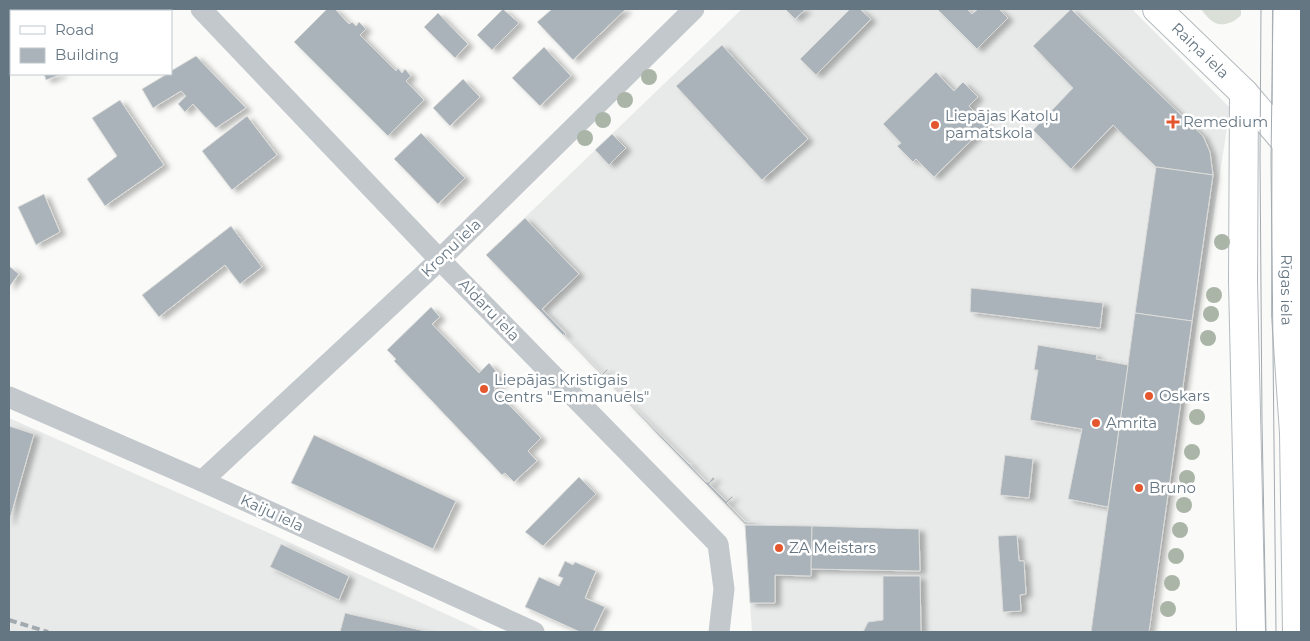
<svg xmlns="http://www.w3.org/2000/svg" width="1310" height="641" font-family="Montserrat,sans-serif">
	<defs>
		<filter id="shadow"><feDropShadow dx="5.5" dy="3" stdDeviation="2.5" flood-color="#0004"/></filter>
	</defs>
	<rect width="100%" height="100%" fill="#fafaf8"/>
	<!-- built -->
	<g fill="#e8e9e9">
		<polygon points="742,9 1132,9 1230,108 1150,632 752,632 745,525 486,255"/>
		<polygon points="9,418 269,533 485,632 9,632"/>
	</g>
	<!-- green -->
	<path fill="#dadfd7" d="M1201,9H1241V15C1234,23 1221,28 1212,21C1208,18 1204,13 1201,9Z"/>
	<!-- building -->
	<g fill="#aab3b9" stroke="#dcdcda" filter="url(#shadow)">
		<polygon points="22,9 40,9 41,11 20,11 19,10"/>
		<polygon points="78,9 151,9 153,11 80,11"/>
		<polygon points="327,9 335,9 349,24 352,22 356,26 359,22 366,29 360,35 396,71 398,68 402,73 405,69 411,76 406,81 424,100 388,136 294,42"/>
		<polygon points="503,9 519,23 492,50 477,35"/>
		<polygon points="552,9 626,9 573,60 537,22"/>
		<polygon points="785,9 806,9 795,19"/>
		<polygon points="850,9 860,9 871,19 816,75 800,59"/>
		<polygon points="937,9 967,9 972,14 978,9 999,9 1008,18 977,49"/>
		<polygon points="1071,9 1203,136 1210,152 1213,175 1156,167 1113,125 1071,169 1033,130 1073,88 1033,46"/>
		<polygon points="438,13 468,44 455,58 424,27"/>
		<polygon points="722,45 808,139 762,180 676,86"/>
		<polygon points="544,47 571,76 540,106 512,78"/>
		<polygon points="196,56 246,108 216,128 193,104 185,112 178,104 186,96 181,91 153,108 142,89 167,74 171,74 171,71"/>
		<polygon points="936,72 954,91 963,82 978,97 969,106 987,125 934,177 916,159 913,162 897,146 901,143 883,124"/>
		<polygon points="44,74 62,74 46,80"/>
		<polygon points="463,79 480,97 450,126 433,108"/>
		<polygon points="120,100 164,165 105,206 87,179 117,156 92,118"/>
		<polygon points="247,116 277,155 232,190 202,151"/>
		<polygon points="421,133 465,178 438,204 394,159"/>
		<polygon points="612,134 626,148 609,165 595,150"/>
		<polygon points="1156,167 1213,175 1192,321 1135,313"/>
		<polygon points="44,194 60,232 36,245 18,207"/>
		<polygon points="525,218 579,274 542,309 566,334 564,336 486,255"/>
		<polygon points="231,226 262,267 240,284 225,265 159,317 142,295"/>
		<polygon points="9,266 19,274 9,287"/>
		<polygon points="971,288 1103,303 1100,328 970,312"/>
		<polygon points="431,307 440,317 432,324 479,373 489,363 504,380 494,389 541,438 528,451 537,461 514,482 505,473 502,475 394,361 396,359 387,350"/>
		<polygon points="1135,313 1192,321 1149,632 1091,632"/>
		<polygon points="563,334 602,374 607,369 608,370 603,375 621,395 689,464 692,464 690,465 706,482 709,482 713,477 715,479 709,484 726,501 732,496 733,497 727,503 745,522 756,523 756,524 745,524 662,439"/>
		<polygon points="1038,345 1097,355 1096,359 1128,365 1108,507 1068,499 1082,429 1030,420 1038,370 1034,370"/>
		<polygon points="9,426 34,434 9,522"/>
		<polygon points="314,435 456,501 433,549 291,483"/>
		<polygon points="1005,455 1033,459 1029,498 1000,495"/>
		<polygon points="579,477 596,494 543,546 525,532"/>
		<polygon points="745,525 812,526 811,576 775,575 775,603 750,603"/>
		<polygon points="812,526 919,529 920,571 811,569"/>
		<polygon points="1017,535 1019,561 1024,561 1026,594 1020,595 1021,611 1003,612 998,536"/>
		<polygon points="281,544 349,576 339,600 270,567"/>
		<polygon points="565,561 573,565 575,562 596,571 585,598 605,607 593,632 580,632 525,607 539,577 559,586 563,578 558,576"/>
		<polygon points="883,576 920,576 921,632 863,632 868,622 883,620"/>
		<polygon points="345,613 429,632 340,632"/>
	</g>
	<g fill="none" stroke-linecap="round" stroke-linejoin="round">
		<defs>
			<g id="secondary">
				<path id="s1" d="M1157,9L1244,93L1285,141"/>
				<path id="s2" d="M1287,9L1286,315L1294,433L1297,632"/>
				<polyline points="1244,93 1243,282 1251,632"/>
			</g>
		</defs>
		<!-- secondary casing -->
		<use href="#secondary" stroke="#b3babf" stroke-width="30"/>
		<!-- street -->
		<g stroke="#c3c8cc" stroke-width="21">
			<polyline points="201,9 440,260 718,544 724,589 719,632"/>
			<polyline points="9,397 202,481 534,632"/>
			<polyline points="202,481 431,268 694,9"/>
		</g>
		<!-- secondary -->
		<use href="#secondary" stroke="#fff" stroke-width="28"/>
		<!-- tram -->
		<g stroke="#a2aab0" stroke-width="1">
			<polyline points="1261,9 1260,156 1262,422 1266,632"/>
			<polyline points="1273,9 1271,160 1276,632"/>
		</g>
		<!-- rail -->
		<polyline stroke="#a2aab0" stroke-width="4" stroke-dasharray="8 4" stroke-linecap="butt" points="9,620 48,632"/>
	</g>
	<!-- trees -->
	<g fill="#aab4a7">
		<circle cx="649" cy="77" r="8"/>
		<circle cx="625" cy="100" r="8"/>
		<circle cx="603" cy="120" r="8"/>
		<circle cx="585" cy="138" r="8"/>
		<circle cx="1222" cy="242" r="8"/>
		<circle cx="1214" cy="295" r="8"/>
		<circle cx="1211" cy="314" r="8"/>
		<circle cx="1208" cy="338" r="8"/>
		<circle cx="1197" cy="417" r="8"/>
		<circle cx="1192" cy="452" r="8"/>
		<circle cx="1187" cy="478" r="8"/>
		<circle cx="1184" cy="505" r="8"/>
		<circle cx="1180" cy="530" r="8"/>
		<circle cx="1176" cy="556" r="8"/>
		<circle cx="1172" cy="583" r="8"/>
		<circle cx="1168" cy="609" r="8"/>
	</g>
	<!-- markers -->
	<g fill="#e4572e" stroke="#fff" stroke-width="2">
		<path d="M1170.5 114.5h5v5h5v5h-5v5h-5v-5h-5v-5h5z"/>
		<circle cx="935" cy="125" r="5"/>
		<circle cx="484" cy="389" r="5"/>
		<circle cx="1149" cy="396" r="5"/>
		<circle cx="1096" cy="423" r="5"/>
		<circle cx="1139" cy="488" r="5"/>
		<circle cx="779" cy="548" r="5"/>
	</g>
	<g text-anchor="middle" stroke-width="5" stroke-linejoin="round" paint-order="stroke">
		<!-- street labels -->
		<g font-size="15" fill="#657683" stroke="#fff">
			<text dy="5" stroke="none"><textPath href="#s1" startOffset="60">Raiņa iela</textPath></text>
			<text transform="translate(451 248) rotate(-44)" y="5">Kroņu iela</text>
			<text dy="5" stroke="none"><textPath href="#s2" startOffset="281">Rīgas iela</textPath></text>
			<text transform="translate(489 310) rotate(46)" y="5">Aldaru iela</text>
			<text transform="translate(272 513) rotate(25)" y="5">Kaiju iela</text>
		</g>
		<!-- poi labels -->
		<g font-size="15" fill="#657683" stroke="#fff" text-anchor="start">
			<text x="945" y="121">Liepājas Katoļu<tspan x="945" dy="17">pamatskola</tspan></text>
			<text x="1183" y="127">Remedium</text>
			<text x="494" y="385">Liepājas Kristīgais<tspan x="494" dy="17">Centrs "Emmanuēls"</tspan></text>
			<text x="1159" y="401">Oskars</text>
			<text x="1106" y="428">Amrita</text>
			<text x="1149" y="493">Bruno</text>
			<text x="789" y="553">ZA Meistars</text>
		</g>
	</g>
	<!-- border -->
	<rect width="1310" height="641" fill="none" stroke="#657683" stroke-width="20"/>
	<!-- legend -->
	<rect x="10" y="10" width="162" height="65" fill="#ffffff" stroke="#c1c8cd"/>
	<rect x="20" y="26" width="25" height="8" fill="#ffffff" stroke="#c1c8cd"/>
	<text x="55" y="35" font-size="15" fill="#657683">Road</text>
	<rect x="20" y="48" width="25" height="15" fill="#aab3b9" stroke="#c1c8cd"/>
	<text x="55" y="60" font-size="15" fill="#657683">Building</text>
</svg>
